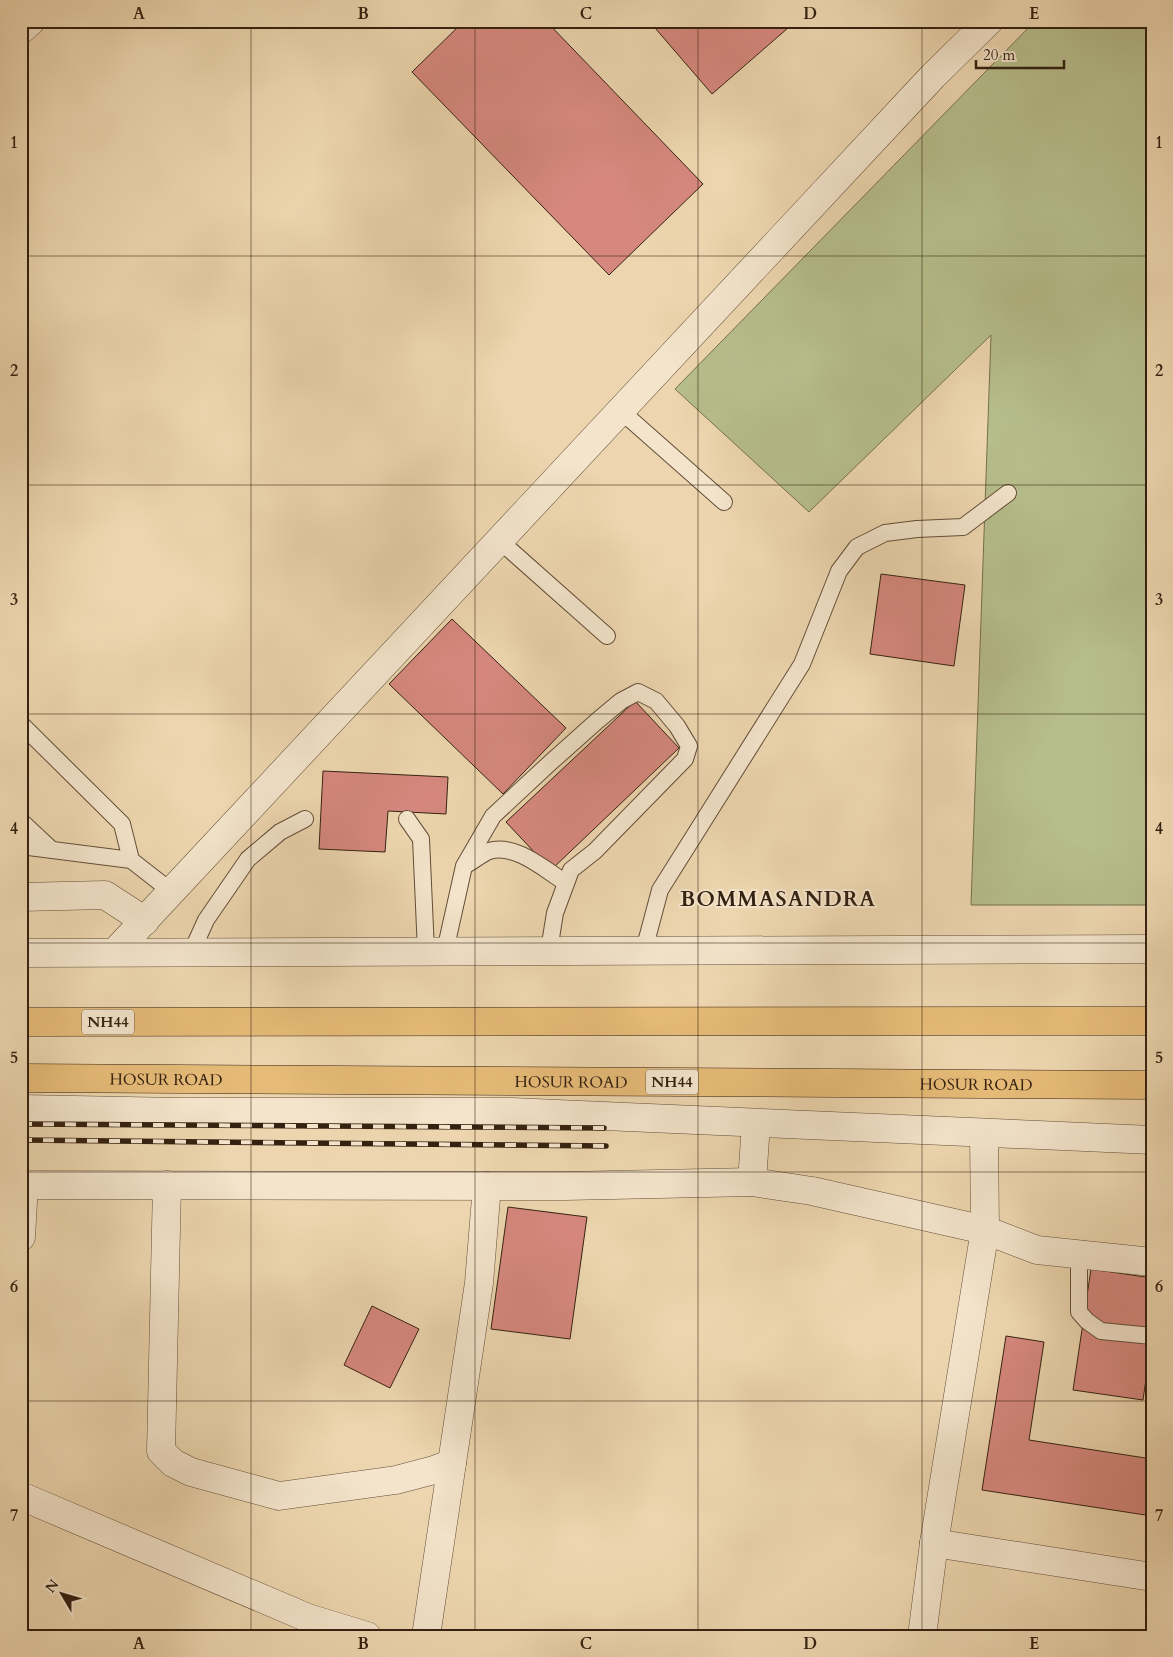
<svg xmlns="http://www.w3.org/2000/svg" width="1173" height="1657" font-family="Cardo,serif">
	<rect width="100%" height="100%" fill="#edd6af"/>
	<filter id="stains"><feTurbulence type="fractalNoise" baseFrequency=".004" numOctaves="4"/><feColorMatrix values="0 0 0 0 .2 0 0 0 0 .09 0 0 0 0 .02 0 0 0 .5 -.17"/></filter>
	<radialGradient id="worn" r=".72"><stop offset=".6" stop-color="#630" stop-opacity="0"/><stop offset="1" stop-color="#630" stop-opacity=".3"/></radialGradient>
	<!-- green -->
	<polygon fill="#b6be8c" stroke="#76704e" points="1035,21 1152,21 1152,905 971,905 991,335 809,512 675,389"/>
	<!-- building -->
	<g fill="#d6887e" stroke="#352111">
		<polygon points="464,21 546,21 703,184 609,275 412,72"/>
		<polygon points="649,21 796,21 712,94"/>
		<polygon points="881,574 965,585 954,666 870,654"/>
		<polygon points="452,619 566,728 503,794 389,684"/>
		<polygon points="635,701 679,748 551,870 506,822"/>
		<polygon points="323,771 448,777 446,814 388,811 385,852 319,849"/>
		<polygon points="508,1207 587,1217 570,1339 491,1329"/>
		<polygon points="1091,1269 1152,1278 1152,1338 1143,1400 1073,1390"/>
		<polygon points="372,1306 419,1329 390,1388 344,1365"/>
		<polygon points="1006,1336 1044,1342 1029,1440 1152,1459 1152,1516 982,1490"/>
	</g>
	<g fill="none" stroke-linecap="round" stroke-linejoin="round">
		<defs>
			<g id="service">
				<polyline points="621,411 724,502"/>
				<polyline points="500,541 607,636"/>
				<polyline points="21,724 122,824 131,860"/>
				<polyline points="407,819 421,839 426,951"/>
				<polyline points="21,821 52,850"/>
				<polyline points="21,846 131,860 172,892"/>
				<path d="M466,865C473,861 482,854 489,851C516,843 545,870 566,883"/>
				<polyline points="644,950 660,890 802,664 839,571 857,547 885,533 917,529 963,527 1008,493"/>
				<polyline points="192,951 206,920 248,859 280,832 305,819"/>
				<polyline points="445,951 464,866 493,816 551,762 597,721 621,701 638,692 656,701 677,726 689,746 685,759 595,851 571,870 555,913 549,950"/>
				<polyline points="1079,1254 1079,1312 1087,1321 1101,1331 1152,1336"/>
			</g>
			<g id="minor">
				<polyline points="21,30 31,21"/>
				<polyline points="21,897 105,895 145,921"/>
				<polyline points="167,1185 161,1451 173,1463 191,1472 279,1496 396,1480 434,1470 452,1463"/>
				<polyline points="21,1237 24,1185"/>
				<polyline points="21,1496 308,1618 367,1636"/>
				<polyline points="934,1543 1152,1577"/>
				<polyline points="426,1636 479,1283 487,1186"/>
				<polyline points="922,1636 934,1543 985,1230"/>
			</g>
			<g id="tertiary">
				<polyline points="115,952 933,76 989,21"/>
				<polyline points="21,953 1152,949"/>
				<polyline points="21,1109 180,1112 512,1112 1152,1140"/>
				<polyline points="984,1134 985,1230"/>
				<polyline points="752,1182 756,1124"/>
				<polyline points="21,1185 565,1186 752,1182 812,1191 985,1230 1037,1250 1152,1262"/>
			</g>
			<g id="trunk">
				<polyline points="21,1022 1152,1021"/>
				<path id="s1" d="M21,1078L1152,1085"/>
			</g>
		</defs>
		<!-- service casing -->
		<use href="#service" stroke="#634e38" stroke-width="18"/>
		<!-- minor casing -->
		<use href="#minor" stroke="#634e38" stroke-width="29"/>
		<!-- tertiary casing -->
		<use href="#tertiary" stroke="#634e38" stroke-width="29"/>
		<!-- trunk casing -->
		<use href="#trunk" stroke="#352111" stroke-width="29"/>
		<!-- service -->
		<use href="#service" stroke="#f3e4cb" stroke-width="16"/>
		<!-- minor -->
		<use href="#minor" stroke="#f3e4cb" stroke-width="28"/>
		<!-- tertiary -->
		<use href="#tertiary" stroke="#f3e4cb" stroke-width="28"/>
		<!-- trunk -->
		<use href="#trunk" stroke="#e6bb78" stroke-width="28"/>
		<defs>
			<g id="rail">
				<polyline points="21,1124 604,1128"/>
				<polyline points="21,1140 606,1146"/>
			</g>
		</defs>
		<!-- rail casing -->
		<use href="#rail" stroke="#352111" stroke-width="5.5"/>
		<!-- rail -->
		<use href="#rail" stroke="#f3e4cb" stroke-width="4" stroke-dasharray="11" stroke-linecap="butt"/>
	</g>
	<!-- grid -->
	<path fill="none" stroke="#352111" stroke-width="1" stroke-opacity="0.55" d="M251,21V1636M475,21V1636M698,21V1636M922,21V1636M21,256H1152M21,485H1152M21,714H1152M21,943H1152M21,1172H1152M21,1401H1152"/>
	<g text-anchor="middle" stroke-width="4" stroke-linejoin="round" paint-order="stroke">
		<!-- shield labels -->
		<g fill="#f3e4cb" stroke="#6e5c49" stroke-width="1">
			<rect x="82" y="1009.5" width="52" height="25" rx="4"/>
			<rect x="646" y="1069.5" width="52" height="25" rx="4"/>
		</g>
		<g font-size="15" font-weight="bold" fill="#352111">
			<text x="108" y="1027">NH44</text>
			<text x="672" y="1087">NH44</text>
		</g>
		<!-- street labels -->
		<g font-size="16" fill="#352111" stroke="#f3e4cb">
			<text dy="6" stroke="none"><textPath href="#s1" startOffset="145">HOSUR ROAD</textPath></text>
			<text dy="6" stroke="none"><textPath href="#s1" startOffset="550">HOSUR ROAD</textPath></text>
			<text dy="6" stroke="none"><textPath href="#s1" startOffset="955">HOSUR ROAD</textPath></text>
		</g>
		<!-- district labels -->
		<g font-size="21" font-weight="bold" letter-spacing="1" fill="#352111" stroke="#f3e4cb">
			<text x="778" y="906">BOMMASANDRA</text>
		</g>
	</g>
	<!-- margin -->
	<rect width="1173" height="1657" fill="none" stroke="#edd6af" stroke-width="55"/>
	<!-- north arrow -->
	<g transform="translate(62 1594) rotate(308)" stroke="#f3e4cb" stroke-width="4" paint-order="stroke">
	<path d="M0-4L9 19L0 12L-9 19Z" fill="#352111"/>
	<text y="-8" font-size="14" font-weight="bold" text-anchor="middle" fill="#352111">N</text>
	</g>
	<!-- scale -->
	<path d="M976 60v8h88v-8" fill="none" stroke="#352111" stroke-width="2.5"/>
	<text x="983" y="60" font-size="15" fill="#352111" stroke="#f3e4cb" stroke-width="4" paint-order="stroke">20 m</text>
	<rect x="28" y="28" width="1118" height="1602" fill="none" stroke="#352111" stroke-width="2"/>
	<g font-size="16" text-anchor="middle" font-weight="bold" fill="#352111">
		<text x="139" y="19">A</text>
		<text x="363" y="19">B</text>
		<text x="586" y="19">C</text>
		<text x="810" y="19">D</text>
		<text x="1034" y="19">E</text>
		<text x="14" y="148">1</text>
		<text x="1159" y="148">1</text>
		<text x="14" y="376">2</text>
		<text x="1159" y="376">2</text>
		<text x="14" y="605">3</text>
		<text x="1159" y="605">3</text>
		<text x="14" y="834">4</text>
		<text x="1159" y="834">4</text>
		<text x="14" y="1063">5</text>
		<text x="1159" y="1063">5</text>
		<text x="14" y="1292">6</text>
		<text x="1159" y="1292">6</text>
		<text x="14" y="1521">7</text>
		<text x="1159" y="1521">7</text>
		<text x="139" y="1649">A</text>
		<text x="363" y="1649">B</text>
		<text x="586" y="1649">C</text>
		<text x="810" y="1649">D</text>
		<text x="1034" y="1649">E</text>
	</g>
	<rect width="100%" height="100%" filter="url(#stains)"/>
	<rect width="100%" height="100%" fill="url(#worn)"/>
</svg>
